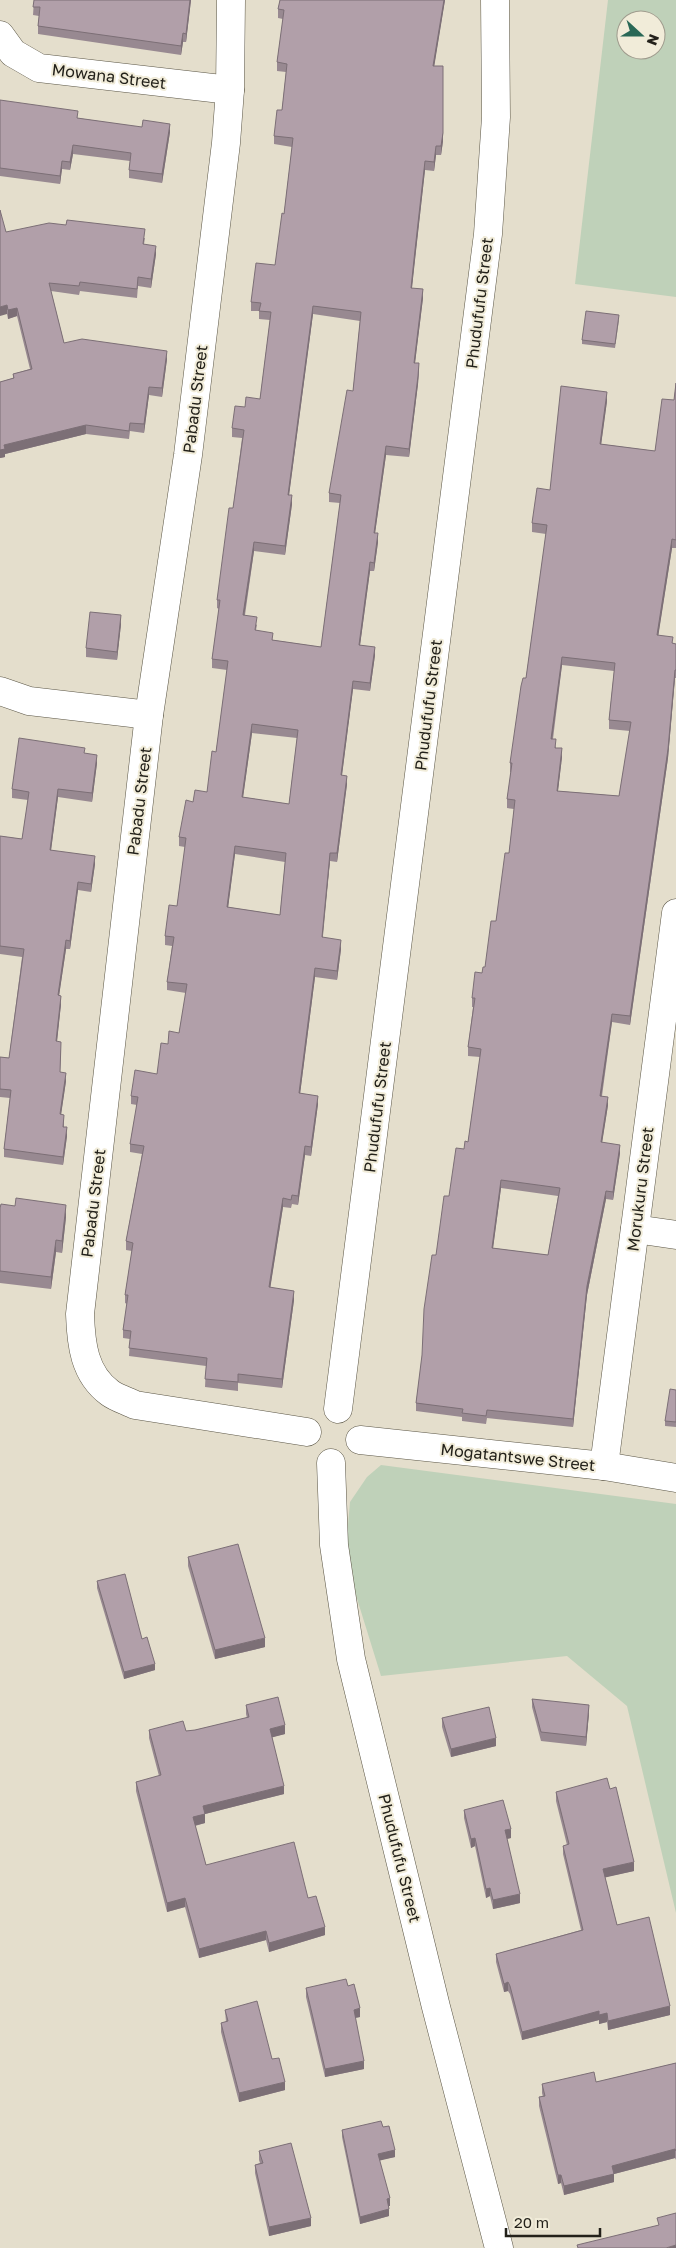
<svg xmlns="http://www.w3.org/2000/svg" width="676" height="2248" font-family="'Golos Text',sans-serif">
	<rect width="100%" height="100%" fill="#e4decc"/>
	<!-- green -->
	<g fill="#bfd1b9" fill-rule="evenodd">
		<path d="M608,0H676V297L575,284ZM626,20H656V50H626Z"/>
		<polygon points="381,1465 676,1504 676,1913 627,1706 567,1656 381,1676 345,1560 350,1502 367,1477"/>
	</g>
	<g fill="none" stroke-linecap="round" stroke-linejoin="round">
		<defs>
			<g id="minor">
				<path d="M231,0L230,90L226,143L188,455L149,715L80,1314C81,1344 84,1374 110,1393C117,1398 127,1401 135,1405L307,1432"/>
				<polyline points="0,35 13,53 39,68 230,90"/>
				<polyline points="0,691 29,701 149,715"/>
				<polyline points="635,1229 676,1235"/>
				<polyline points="338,1409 488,234 496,117 495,0"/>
				<polyline points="360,1440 604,1466 676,1478"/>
				<polyline points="331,1463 334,1545 351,1659 436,2007 499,2248"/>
				<polyline points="604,1466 676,913"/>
			</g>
		</defs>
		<!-- minor casing -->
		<use href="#minor" stroke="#5b5646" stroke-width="29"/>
		<!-- minor -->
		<use href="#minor" stroke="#fff" stroke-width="28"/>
	</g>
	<!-- wall -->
	<g fill="#988991" fill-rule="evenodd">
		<polygon points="34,0 191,0 186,42 183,42 181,55 38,34 38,26 39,16 33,15"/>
		<path d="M280,0H445L434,66L443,141L441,155H436L434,171L425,170L415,259L412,288L423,298L415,363L419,372L418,384L409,457L386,455L375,533L378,542L374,571H370L360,645L375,655L370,691L353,689L342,775L347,784L337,862L330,861L322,937L341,949L337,980L315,977L300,1094L318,1104L311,1156L305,1155L298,1205L292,1204L291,1208L283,1207L270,1288L294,1300L282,1388L238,1383V1391L205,1387L206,1366L129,1356L130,1339L123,1338V1330L127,1304L125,1303V1295L132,1251L126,1250V1241L142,1154L130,1152V1144L137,1105L131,1104V1096L157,1074L168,1044L179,1033L186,993L167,990V982L172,946L165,945V936L177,906L185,847L179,846V837L193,802L207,792L216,752L227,670L212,668V659L219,609L217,608V600L233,508L242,438L232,437V428L245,407L260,399L270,320L259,319V311H251V302L275,265L284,214L292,147L274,144V136L282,110L286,72L277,71V62L283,19L278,18V9ZM313,314L360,321L353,391L329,493V502L340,503L321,647L273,640L256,630L257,625L245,615L254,551L285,555L292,504L289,495ZM252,733L297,738L289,804L243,797ZM235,854L285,862L280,915L228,907Z"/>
		<polygon points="0,100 78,118 170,132 162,183 129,178 129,170 130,161 73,154 70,170 62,169 60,184 0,176"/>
		<polygon points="6,232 145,238 144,244 156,254 151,288 138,286 137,298 80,291 79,295 51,291 64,343 167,359 162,397 149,395 144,433 130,431 129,439 86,434 5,454 5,457 0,458 0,382 13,378 13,374 30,369 17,316 8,319 7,314"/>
		<polygon points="619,320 615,348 582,344 582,340"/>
		<path d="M676,383V548H672L658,636L673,643L676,644V678H675L668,758L630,1025L612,1022L602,1096L608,1105L602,1142L620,1153L613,1200L606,1199L587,1295L573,1427L487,1418L486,1424L462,1421V1417L416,1411V1403L436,1255L449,1196L464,1149L468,1142L480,1057L468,1056V1047L473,1007H472V998L482,973L485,967L496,921L509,853L514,809L507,808V799L511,772H510V763L526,678L546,534L532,532V523L550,490L607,401L601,444L655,451L674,400ZM562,665L614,671L609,720V729L630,731L619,796L558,791L562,757L556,748L553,739ZM501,1188L558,1196L548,1255L493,1248Z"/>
		<polygon points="121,624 117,660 86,657 86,648"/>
		<polygon points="85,754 97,763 92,802 58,797 51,850 95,864 91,892 78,890 70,949 66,949 59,995 61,1004 57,1042 61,1051 60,1072 66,1081 61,1114 64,1123 64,1127 67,1136 63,1165 4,1157 4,1149 10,1098 0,1097 0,1057 9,1058 22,957 0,954 0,836 22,839 28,800 12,798 12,789"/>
		<polygon points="0,1208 66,1217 62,1253 56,1252 51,1289 0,1283"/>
		<polygon points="676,1390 676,1427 665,1426 665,1421"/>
		<polygon points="188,1557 265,1647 215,1659 188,1566"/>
		<polygon points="97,1581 142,1639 155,1670 124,1679 97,1588"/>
		<polygon points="532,1699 589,1713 586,1746 541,1741 532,1707"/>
		<polygon points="246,1705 285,1734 272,1737 284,1794 205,1814 205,1823 195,1826 206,1865 308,1898 325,1935 269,1952 266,1940 199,1958 185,1907 167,1912 136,1791 136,1782 159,1776 149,1738 149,1730 186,1731 195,1730 247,1718 246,1714"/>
		<polygon points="442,1718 496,1746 451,1757 442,1727"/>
		<polygon points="556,1792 634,1871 605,1877 617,1925 670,2015 608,2030 607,2022 599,2024 599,2020 522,2040 510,1994 508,1991 504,1992 496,1962 496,1954 581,1930 563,1854 563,1846 567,1845 556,1801"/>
		<polygon points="464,1810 511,1838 507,1839 520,1903 493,1909 490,1896 486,1898 475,1846 471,1848 464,1818"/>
		<polygon points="348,1986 360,2017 355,2018 364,2069 325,2077 306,1997 306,1988"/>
		<polygon points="225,2010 285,2090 239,2102 221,2032 221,2023 226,2022"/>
		<polygon points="676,2063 676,2160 675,2158 614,2174 614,2182 564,2195 561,2183 558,2184 539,2106 539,2097 543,2097 542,2093 542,2084 596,2082"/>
		<polygon points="383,2127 395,2157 379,2160 390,2206 388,2206 389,2216 360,2224 342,2137 342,2130"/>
		<polygon points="259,2151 311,2226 269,2236 255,2173 255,2165 260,2163 259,2160"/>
	</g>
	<!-- shaded-wall -->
	<g fill="#7c6f76">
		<polygon points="190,0 191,0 186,42 186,34"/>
		<polygon points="444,0 445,0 433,74 433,66"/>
		<polygon points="183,33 183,42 181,55 181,46"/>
		<polygon points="443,66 443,141 441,155 441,146"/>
		<polygon points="170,124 170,132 162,183 162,174"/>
		<polygon points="73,145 73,154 70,170 70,162"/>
		<polygon points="436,146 436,155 434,171 434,162"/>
		<polygon points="62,161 62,169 60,184 60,176"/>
		<polygon points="425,161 425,170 411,296 411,288 415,250"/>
		<polygon points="156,246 156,254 151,288 151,279"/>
		<polygon points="423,289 423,298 414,371 414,363"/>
		<polygon points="7,305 7,314 0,316 0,307"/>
		<polygon points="313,306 313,314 288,503 288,495"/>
		<polygon points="17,308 17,316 8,319 8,310"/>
		<polygon points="167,351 167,359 162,397 162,388"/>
		<polygon points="419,363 418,384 409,457 409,449"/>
		<polygon points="149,387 149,395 144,433 144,424"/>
		<polygon points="607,392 607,401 600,453 600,444"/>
		<polygon points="86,425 86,434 5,454 5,457 0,458 0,450 4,445"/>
		<polygon points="386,446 386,455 374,541 374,533"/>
		<polygon points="292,495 292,504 285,555 285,546"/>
		<polygon points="378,533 378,542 374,571 374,563"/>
		<polygon points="672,539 672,548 657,644 657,635"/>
		<polygon points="254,542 254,551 243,623 243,615"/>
		<polygon points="370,562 370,571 359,653 359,645"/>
		<polygon points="121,615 121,624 117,660 117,652"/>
		<polygon points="375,647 375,655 370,691 370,683"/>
		<polygon points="562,657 562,665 551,747 551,739"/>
		<polygon points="675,670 675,678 668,758 630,1025 630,1016"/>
		<polygon points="353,681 353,689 341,783 341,775"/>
		<polygon points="252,724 252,733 242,805 242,797"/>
		<polygon points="562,748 562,757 557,799 557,791"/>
		<polygon points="97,755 97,763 92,802 92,793"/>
		<polygon points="347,776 347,784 337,862 337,853"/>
		<polygon points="58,789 58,797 50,858 50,850"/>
		<polygon points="235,846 235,854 227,916 227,907"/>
		<polygon points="330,853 330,861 322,946 322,937"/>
		<polygon points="95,856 95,864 91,892 91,884"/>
		<polygon points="78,882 78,890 70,949 70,941"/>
		<polygon points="66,940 66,949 58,1003 58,995"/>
		<polygon points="341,940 341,949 337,980 337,971"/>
		<polygon points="315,968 315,977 299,1102 299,1093"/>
		<polygon points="61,996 61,1004 56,1050 56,1041"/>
		<polygon points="612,1014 612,1022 600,1104 600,1096"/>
		<polygon points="66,1073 66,1081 60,1122 60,1114"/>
		<polygon points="318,1096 318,1104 311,1156 311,1147"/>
		<polygon points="608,1097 608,1105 601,1150 601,1142"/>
		<polygon points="67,1127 67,1136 63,1165 63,1157"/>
		<polygon points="620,1145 620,1153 613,1200 613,1192"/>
		<polygon points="305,1146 305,1155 298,1205 298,1196"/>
		<polygon points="501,1180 501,1188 492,1256 492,1248"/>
		<polygon points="606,1191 606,1199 587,1295 573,1427 573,1419 587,1286"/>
		<polygon points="283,1198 283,1207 269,1296 269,1287"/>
		<polygon points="66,1205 66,1217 62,1253 62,1241"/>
		<polygon points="56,1240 56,1252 51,1289 51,1277"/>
		<polygon points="294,1291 294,1300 282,1388 282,1379"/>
		<polygon points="265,1638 265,1647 215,1659 215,1650"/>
		<polygon points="155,1664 155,1670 124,1679 124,1672"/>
		<polygon points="589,1705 589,1713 586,1746 586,1737"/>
		<polygon points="285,1725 285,1734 270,1738 270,1729"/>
		<polygon points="496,1738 496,1746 451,1757 451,1749"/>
		<polygon points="284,1786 284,1794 205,1814 205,1823 193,1826 193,1817 203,1806"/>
		<polygon points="511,1829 511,1838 505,1839 505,1830"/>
		<polygon points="475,1838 475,1846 471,1848 471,1839"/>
		<polygon points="634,1862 634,1871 603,1878 603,1869"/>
		<polygon points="490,1888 490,1896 486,1898 486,1889"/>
		<polygon points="520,1894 520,1903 493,1909 493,1900"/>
		<polygon points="185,1898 185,1907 167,1912 167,1903"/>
		<polygon points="325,1927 325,1935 269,1952 269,1943"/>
		<polygon points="266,1931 266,1940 199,1958 199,1949"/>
		<polygon points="508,1982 508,1991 504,1992 504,1984"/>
		<polygon points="670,2006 670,2015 608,2030 608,2021"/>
		<polygon points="360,2008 360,2017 354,2018 354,2010"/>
		<polygon points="599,2011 599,2020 522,2040 522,2032"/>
		<polygon points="607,2013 607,2022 599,2024 599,2015"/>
		<polygon points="364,2061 364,2069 325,2077 325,2069"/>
		<polygon points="285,2082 285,2090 239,2102 239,2093"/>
		<polygon points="675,2149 675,2158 614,2174 614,2182 564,2195 564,2186 612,2166"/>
		<polygon points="395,2150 395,2157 378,2161 378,2154"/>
		<polygon points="558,2175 561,2175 561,2183 558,2184"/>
		<polygon points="390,2198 390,2206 387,2206 387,2199"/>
		<polygon points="389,2209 389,2216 360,2224 360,2217"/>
		<polygon points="311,2218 311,2226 269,2236 269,2227"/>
		<polygon points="676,2245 676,2248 666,2248"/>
	</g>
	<!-- building -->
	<g fill="#b19fa9" stroke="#7c6f76" fill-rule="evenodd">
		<polygon points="34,0 190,0 186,34 183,33 181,46 38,26 40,7 33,7"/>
		<path d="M280,0H444L433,66H443V133L441,146H436L434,162L425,161L415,250L411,288L423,289L414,363H419L418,376L409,449L386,446L374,533H378L374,563L370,562L359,645L375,647L370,683L353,681L341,775L347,776L337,853H330L322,937L341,940L337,971L315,968L299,1093L318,1096L311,1147L305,1146L298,1196L292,1195L291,1200L283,1198L269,1287L294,1291L282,1379L238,1374V1382L205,1379L207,1358L129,1348L131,1331L123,1330L128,1295H125L133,1243L126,1241L144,1146L130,1144L138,1097L131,1096L135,1070L157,1074L161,1043L168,1044L169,1031L179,1033L187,984L167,982L174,937L165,936L169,905L177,906L186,838L179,837L186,800L193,802L195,790L207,792L212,751L216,752L228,661L212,659L220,600H217L229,508H233L244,430L232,428L235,406L245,407L246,397L260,399L271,312L259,311L261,303L251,302L256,263L275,265L282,213L284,214L293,138L274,136L277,110H282L287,64L277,62L284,10L278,9ZM313,306L361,312L353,391L347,390L329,493L341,495L321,647L272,640L273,633L255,630L257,617L243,615L254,542L285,546L292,495H288ZM252,724L298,730L289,804L242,797ZM235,846L286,853L280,915L227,907Z"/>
		<polygon points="0,100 78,111 77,118 142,127 143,120 170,124 162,174 129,170 131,153 73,145 70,162 62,161 60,176 0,168"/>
		<polygon points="0,210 6,232 49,223 66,225 67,220 145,229 143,244 156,246 151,279 138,277 137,289 80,282 79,286 49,283 64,343 82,339 167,351 162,388 149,387 144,424 130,423 129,431 86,425 4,445 5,449 0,450 0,382 14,378 13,374 32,369 17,308 8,310 7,305 0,307"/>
		<polygon points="586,311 619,315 615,344 582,340"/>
		<path d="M676,383V540L672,539L657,635L673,637L672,643L676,644V670H675L668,749L630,1016L612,1014L600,1096L608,1097L601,1142L620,1145L613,1192L606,1191L587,1286L573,1419L487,1410L486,1416L462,1413L463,1409L416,1403L422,1355L424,1309L432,1255H436L444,1196H449L456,1148L464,1149L465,1141L468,1142L481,1049L468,1047L475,998H472L475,972L482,973L483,967H485L491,921H496L505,853H509L515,800L507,799L512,763H510L521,686L523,678H526L547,525L532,523L537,488L550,490L561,386L607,392L600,444L655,451L662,399L674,400ZM562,657L615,663L609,720L631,722L619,796L557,791L562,748H555L556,739H551ZM501,1180L560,1188L548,1255L492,1248Z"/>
		<polygon points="90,612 121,615 117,652 86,648"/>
		<polygon points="19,738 85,748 84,753 97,755 92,793 58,789 50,850 95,856 91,884 78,882 70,941 66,940 58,995 61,996 56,1041 61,1042 60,1072 66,1073 60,1114 64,1115 63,1127 67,1127 63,1157 4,1149 11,1090 0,1089 0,1057 9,1058 24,949 0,946 0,836 22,839 29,792 12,789"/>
		<polygon points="16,1198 66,1205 62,1241 56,1240 51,1277 0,1271 0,1208 1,1204 15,1206"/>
		<polygon points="670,1389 676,1390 676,1422 665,1421"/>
		<polygon points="238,1544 265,1638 215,1650 188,1557"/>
		<polygon points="125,1574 142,1639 147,1637 155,1664 124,1672 97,1581"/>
		<polygon points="278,1697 285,1725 270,1729 284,1786 203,1806 205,1814 193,1817 206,1865 294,1842 308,1898 316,1896 325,1927 269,1943 266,1931 199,1949 185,1898 167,1903 136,1782 161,1775 149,1730 183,1721 186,1731 195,1730 249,1717 246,1705"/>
		<polygon points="532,1699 589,1705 586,1737 541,1732"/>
		<polygon points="489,1707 496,1738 451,1749 442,1718"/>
		<polygon points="607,1778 610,1789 616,1787 634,1862 603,1869 617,1925 649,1917 670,2006 608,2021 607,2013 599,2015 599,2011 522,2032 510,1986 508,1982 504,1984 496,1954 583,1930 563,1846 569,1844 556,1792"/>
		<polygon points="503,1800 511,1829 505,1830 520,1894 493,1900 490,1888 486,1889 475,1838 471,1839 464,1810"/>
		<polygon points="346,1979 348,1986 354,1984 360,2008 354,2010 364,2061 325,2069 306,1988"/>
		<polygon points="257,2001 272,2059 279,2058 285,2082 239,2093 221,2023 228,2021 225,2010"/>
		<polygon points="676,2063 676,2151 675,2149 612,2166 614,2174 564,2186 561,2175 558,2175 539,2097 545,2096 542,2084 594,2072 596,2082"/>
		<polygon points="381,2121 383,2127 389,2126 395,2150 378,2154 390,2198 387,2199 389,2209 360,2217 342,2130"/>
		<polygon points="291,2143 311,2218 269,2227 255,2165 263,2163 259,2151"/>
		<polygon points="676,2213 676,2245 666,2248 578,2248 577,2245 659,2225 657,2218"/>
	</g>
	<g text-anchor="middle" stroke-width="4" stroke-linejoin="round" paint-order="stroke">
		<!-- street labels -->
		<g font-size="16" fill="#23211a" stroke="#f1ecd9">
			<text transform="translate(109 76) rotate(7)" y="6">Mowana Street</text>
			<text transform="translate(479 303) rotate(-83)" y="6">Phudufufu Street</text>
			<text transform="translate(195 399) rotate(-83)" y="6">Pabadu Street</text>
			<text transform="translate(428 705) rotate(-83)" y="6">Phudufufu Street</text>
			<text transform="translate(139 801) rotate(-83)" y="6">Pabadu Street</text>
			<text transform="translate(377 1107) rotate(-83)" y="6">Phudufufu Street</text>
			<text transform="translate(640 1189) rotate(-83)" y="6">Morukuru Street</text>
			<text transform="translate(93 1203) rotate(-83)" y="6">Pabadu Street</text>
			<text transform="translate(518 1457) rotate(6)" y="6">Mogatantswe Street</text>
			<text transform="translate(400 1858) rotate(76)" y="6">Phudufufu Street</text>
		</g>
	</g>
	<!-- north arrow -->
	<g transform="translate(641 35) rotate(111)"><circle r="24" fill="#f1ecd9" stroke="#9f9b8d"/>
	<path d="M0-4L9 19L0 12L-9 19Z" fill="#296856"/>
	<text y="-8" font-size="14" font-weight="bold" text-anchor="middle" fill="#23211a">N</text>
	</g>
	<!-- scale -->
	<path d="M506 2228v8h94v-8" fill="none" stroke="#23211a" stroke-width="2.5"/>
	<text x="514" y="2228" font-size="15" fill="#23211a" stroke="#f1ecd9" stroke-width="4" paint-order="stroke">20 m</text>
</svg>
